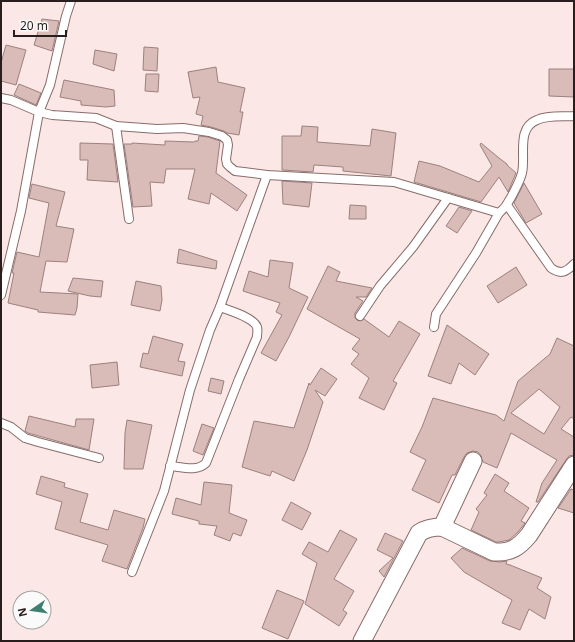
<svg xmlns="http://www.w3.org/2000/svg" width="575" height="642" font-family="'Noto Sans',sans-serif">
	<rect width="100%" height="100%" fill="#fbe8e6"/>
	<!-- building -->
	<g fill="#d9bbb8" stroke="#9c817e" fill-rule="evenodd">
		<polygon points="42,19 59,21 52,51 34,45"/>
		<polygon points="6,45 26,50 16,85 1,81 1,63"/>
		<polygon points="144,47 158,48 157,71 143,70"/>
		<polygon points="95,50 117,54 114,71 93,64"/>
		<polygon points="216,67 218,82 245,88 240,112 243,112 239,135 227,133 224,131 211,127 201,125 203,116 196,114 200,97 193,98 188,72"/>
		<polygon points="549,69 574,69 574,97 549,96"/>
		<polygon points="146,74 159,74 158,92 145,91"/>
		<polygon points="64,80 114,90 115,106 106,107 81,105 81,101 60,97"/>
		<polygon points="19,84 41,93 36,105 14,95"/>
		<polygon points="302,126 318,127 317,142 370,146 372,129 396,133 391,176 343,171 343,167 315,165 314,165 313,172 282,170 282,136 301,136"/>
		<polygon points="199,136 208,137 220,141 216,173 247,195 237,211 211,193 209,204 188,199 195,169 166,169 164,183 150,182 152,206 133,207 124,144 132,144 132,143 165,145 165,141 194,142 195,141 198,141"/>
		<polygon points="80,143 113,144 118,182 87,180 88,160 80,160"/>
		<polygon points="481,143 499,158 507,164 507,165 516,173 508,192 499,177 481,202 414,182 419,161 440,166 479,182 492,166 480,145"/>
		<polygon points="282,181 312,183 309,207 283,204"/>
		<polygon points="524,183 542,214 526,223 514,203"/>
		<polygon points="32,184 65,192 56,226 74,229 67,262 46,261 40,292 78,294 77,308 75,315 38,312 38,310 8,303 14,273 12,273 17,252 39,257 49,203 29,198"/>
		<polygon points="350,205 366,206 366,219 349,219"/>
		<polygon points="459,207 472,211 457,233 446,226"/>
		<polygon points="179,249 217,261 216,269 177,263"/>
		<polygon points="270,260 293,263 289,288 308,297 289,337 276,361 261,353 282,315 276,312 280,303 243,291 249,271 268,277"/>
		<polygon points="328,266 340,272 336,281 372,288 366,297 356,297 363,301 355,313 355,318 357,320 360,321 364,319 389,337 399,321 420,334 393,381 397,383 384,410 359,398 369,378 351,364 359,354 352,349 360,339 307,309"/>
		<polygon points="516,267 527,285 498,303 487,286"/>
		<polygon points="73,278 103,281 101,297 90,296 68,291"/>
		<polygon points="136,281 161,286 162,300 160,311 131,305"/>
		<polygon points="447,325 489,354 475,375 459,363 451,384 428,376"/>
		<polygon points="153,336 183,344 178,361 185,362 182,376 140,367 143,353 148,354"/>
		<path d="M557,338L574,346V419L571,417L561,429L574,437V455L569,456L566,460L538,502H536L542,483L557,460L511,433L497,468L483,462L481,456L478,452L473,451L467,453L464,457L455,475H452L439,503L412,490L426,460L410,452L422,427L433,398L496,415L504,421L518,381L550,354ZM539,389L560,407L544,434L511,413Z"/>
		<polygon points="117,362 119,385 92,388 90,365"/>
		<polygon points="321,368 337,379 325,396 315,390 323,402 307,450 294,481 272,471 270,476 242,467 254,421 294,428 309,383 310,385"/>
		<polygon points="211,378 224,381 221,394 208,391"/>
		<polygon points="29,416 75,427 76,419 94,419 89,450 28,433 25,431"/>
		<polygon points="127,420 152,425 143,469 124,469 125,433"/>
		<polygon points="202,424 214,428 203,455 193,451"/>
		<polygon points="495,474 509,483 504,491 529,508 521,521 525,523 518,532 509,540 499,542 496,542 471,530 479,512 476,509 487,495 484,493"/>
		<polygon points="41,476 65,483 64,487 88,494 80,522 108,530 114,510 145,519 143,528 127,569 102,561 108,545 55,529 62,502 36,494"/>
		<polygon points="204,482 232,485 229,513 247,520 241,536 233,533 230,541 214,535 217,526 199,524 199,521 172,514 176,498 201,505"/>
		<polygon points="571,489 574,490 574,513 558,508"/>
		<polygon points="291,502 311,513 302,530 282,520"/>
		<polygon points="340,530 357,539 334,579 354,591 343,610 347,613 339,626 305,604 317,563 302,554 309,542 328,552"/>
		<polygon points="385,533 403,541 384,577 379,571 393,558 377,550"/>
		<polygon points="462,548 490,561 500,562 507,561 506,564 510,565 542,578 537,588 551,597 545,619 529,609 520,630 502,623 512,600 464,572 451,558"/>
		<polygon points="277,590 304,601 288,639 262,628"/>
	</g>
	<g fill="none" stroke-linecap="round" stroke-linejoin="round">
		<defs>
			<g id="service">
				<path d="M1,98L11,100L39,112L52,115L96,118L116,126L157,129L183,128L209,132L222,136L227,140L228,145L226,159L227,164L230,167L235,171L244,172L267,175L394,182L499,213C501,211 505,208 507,204C511,198 520,181 522,173C526,156 516,128 537,120C548,115 562,117 574,116"/>
				<polyline points="116,126 129,219"/>
				<path d="M507,205L551,268C561,275 566,272 574,264"/>
				<polyline points="1,295 21,211 39,112 50,85 66,16 71,1"/>
				<polyline points="360,316 380,286 413,247 448,198"/>
				<polyline points="434,327 436,314 476,253 499,213"/>
				<polyline points="1,423 11,427 25,438 38,442 99,458"/>
				<path d="M170,466C182,467 197,472 206,463L239,379L257,337C257,333 258,330 257,327C253,317 230,311 220,307"/>
				<polyline points="132,572 164,491 190,390 210,330 220,307 267,175"/>
			</g>
			<g id="minor">
				<polyline points="442,527 473,461"/>
				<path d="M362,641L419,533C426,528 434,527 442,527L494,552C511,553 519,547 529,535L574,465"/>
			</g>
		</defs>
		<!-- service casing -->
		<use href="#service" stroke="#886d6a" stroke-width="10"/>
		<!-- minor casing -->
		<use href="#minor" stroke="#886d6a" stroke-width="19"/>
		<!-- service -->
		<use href="#service" stroke="#fff" stroke-width="8"/>
		<!-- minor -->
		<use href="#minor" stroke="#fff" stroke-width="17"/>
	</g>
	<!-- border -->
	<rect width="575" height="642" fill="none" stroke="#291e1d" stroke-width="4"/>
	<!-- north arrow -->
	<g transform="translate(32 610) rotate(257)"><circle r="19" fill="#fafafa" stroke="#a6a2a2"/>
	<path d="M0-3L7 15L0 10L-7 15Z" fill="#3d7f70"/>
	<text y="-6" font-size="11" font-weight="bold" text-anchor="middle" fill="#291e1d">N</text>
	</g>
	<!-- scale -->
	<path d="M14 30v6h52v-6" fill="none" stroke="#291e1d" stroke-width="2"/>
	<text x="20" y="30" font-size="12" fill="#291e1d" stroke="#fafafa" stroke-width="3" paint-order="stroke">20 m</text>
</svg>
